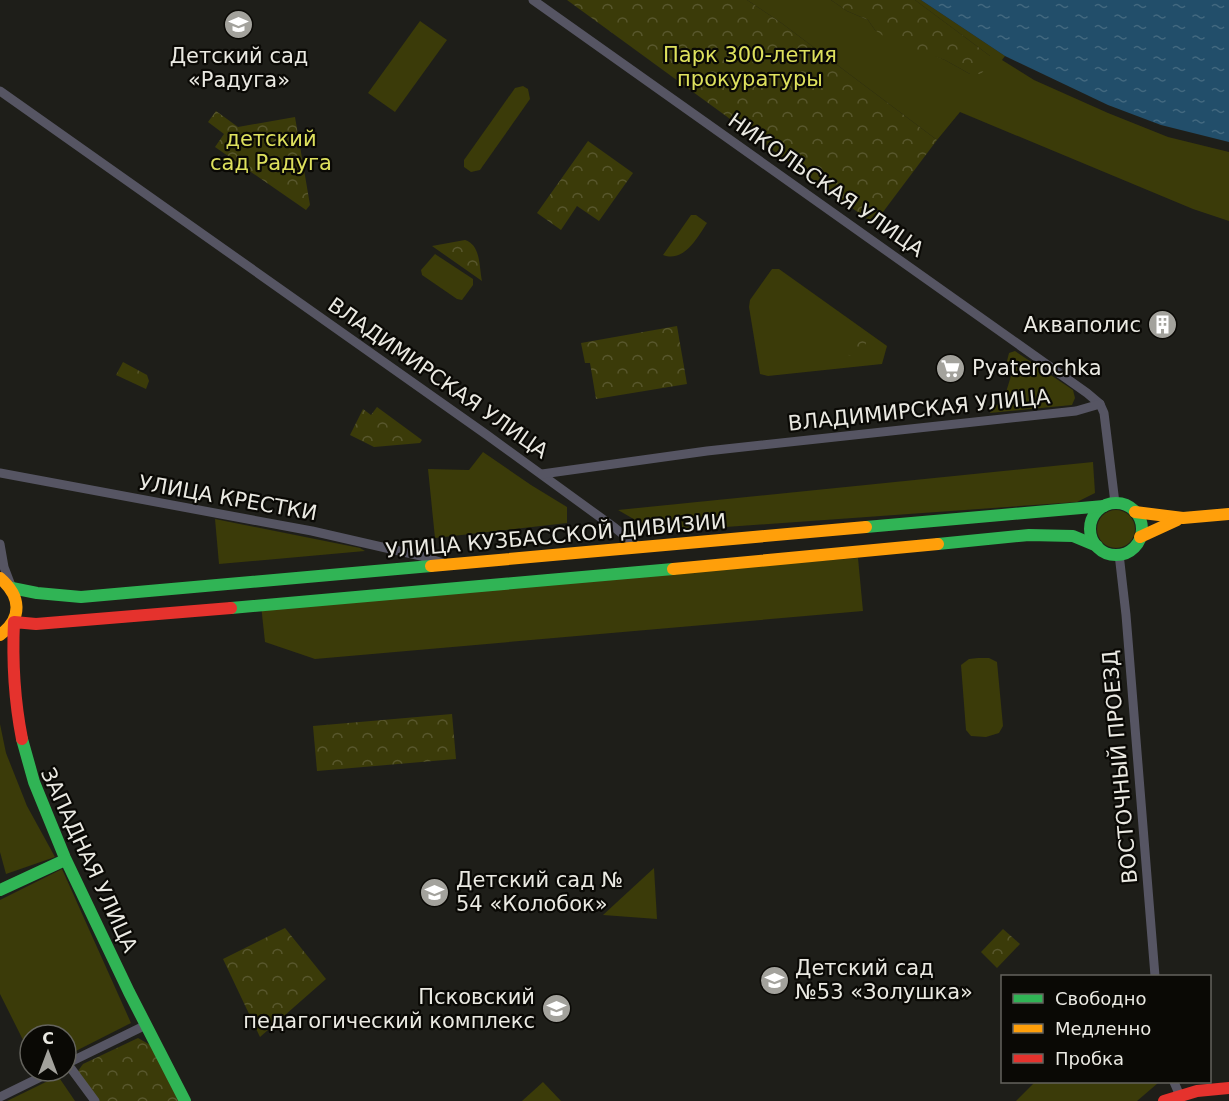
<svg xmlns="http://www.w3.org/2000/svg" width="1229" height="1101" font-family="'DejaVu Sans',sans-serif">
	<defs>
		<pattern id="forest-crowns" width="20" height="18" patternUnits="userSpaceOnUse" patternTransform="scale(1.5)"><rect width="20" height="18" fill="#3b3b09"/><path d="M2 6a3 3 0 1 1 6 0M12 15a3 3 0 1 1 6 0" fill="none" stroke="#58572d"/></pattern>
		<pattern id="water-ripples" width="26" height="14" patternUnits="userSpaceOnUse" patternTransform="scale(1.5)"><rect width="26" height="14" fill="#224e6a"/><path d="M2 4q2-2 4 0t4 0M15 11q2-2 4 0t4 0" fill="none" stroke="#42687f"/></pattern>
	</defs>
	<rect width="100%" height="100%" fill="#1e1e19"/>
	<!-- grass -->
	<g fill="#3b3b09">
		<polygon points="747,0 831,0 847,11 868,20 875,30 945,60 970,74 990,56 915,0 921,0 1005,56 1002,60 1034,80 1108,113 1168,137 1229,152 1229,221 1193,209 960,112 937,140 780,22"/>
		<polygon points="420,21 447,40 395,112 368,93"/>
		<polygon points="523,86 528,89 530,99 480,170 471,172 464,167 464,160 515,88"/>
		<path d="M691,215H696L707,223C697,238 684,263 663,255Z"/>
		<polygon points="435,254 473,279 473,285 462,300 457,299 422,275 421,270"/>
		<polygon points="772,269 779,269 887,346 882,364 768,376 760,374 749,307 750,300"/>
		<polygon points="1015,351 1073,390 1075,398 1072,405 990,413 992,407 1003,402 1014,366 1007,361 1009,353"/>
		<polygon points="483,452 531,485 567,507 567,523 435,538 428,469 469,470"/>
		<polygon points="1093,462 1095,493 1077,502 656,532 618,510"/>
		<circle cx="1116" cy="529" r="19"/>
		<polygon points="215,519 360,548 365,551 219,564"/>
		<polygon points="858,558 863,611 315,659 265,642 261,605"/>
		<polygon points="978,658 989,658 997,662 1003,726 999,733 986,737 971,736 966,730 961,665 969,659"/>
		<polygon points="0,724 6,753 27,806 55,857 6,874 0,852"/>
		<polygon points="654,868 657,919 603,915"/>
		<polygon points="62,869 131,1023 66,1056 66,1035 30,1035 30,1054 0,994 0,900"/>
		<polygon points="58,1076 75,1101 7,1101"/>
		<polygon points="543,1082 561,1101 522,1101"/>
		<polygon points="1035,1082 1158,1082 1158,1083 1137,1101 1016,1101"/>
	</g>
	<!-- forest -->
	<g fill="url(#forest-crowns)">
		<polygon points="567,0 747,0 780,22 937,140 874,224"/>
		<polygon points="831,0 915,0 990,56 992,61 981,74 970,74 945,60 889,40 875,30 868,20 847,11"/>
		<polygon points="216,111 238,127 295,117 310,205 306,210 215,147 224,134 208,122"/>
		<polygon points="588,141 633,173 599,221 577,206 561,230 537,213"/>
		<path d="M465,240C481,245 479,267 482,281L432,246Z"/>
		<polygon points="677,326 687,384 596,399 590,363 585,363 581,343"/>
		<polygon points="852,335 867,338 864,353 859,352 857,357 848,355"/>
		<polygon points="123,362 147,375 149,381 146,389 116,375"/>
		<polygon points="377,407 422,440 420,443 374,447 350,435 363,409 371,415"/>
		<polygon points="452,714 456,759 317,771 313,726"/>
		<polygon points="285,928 326,979 260,1037 223,959"/>
		<polygon points="1003,929 1020,944 997,968 981,952"/>
		<polygon points="138,1038 152,1046 180,1101 99,1101 78,1071 83,1064"/>
	</g>
	<!-- water -->
	<polygon fill="url(#water-ripples)" points="921,0 1229,0 1229,142 1161,125 1108,105 1005,56"/>
	<g fill="none" stroke-linecap="round" stroke-linejoin="round">
		<!-- street -->
		<g stroke="#565563" stroke-width="9">
			<polyline points="533,0 1087,393 1100,404 1104,413 1115,503"/>
			<polyline points="0,91 487,435 615,528 640,548"/>
			<polyline points="0,473 312,531 421,556 443,563"/>
			<polyline points="542,474 707,451 1076,411 1100,404"/>
			<polyline points="0,544 4,567 12,588"/>
			<polyline points="1119,554 1126,615 1155,976"/>
			<polyline points="67,1063 95,1101"/>
			<polyline points="66,1064 146,1025"/>
			<polyline points="1174,1082 1180,1096"/>
			<polyline points="0,1097 53,1071"/>
		</g>
		<!-- fast -->
		<g stroke="#30b455" stroke-width="12">
			<circle cx="1116" cy="529" r="26"/>
			<polyline points="866,527 1104,506"/>
			<polyline points="938,544 1029,535 1073,536 1097,546"/>
			<polyline points="12,588 37,593 81,597 431,566"/>
			<polyline points="231,608 673,569"/>
			<polyline points="22,739 34,782 65,858 129,992 185,1101"/>
			<polyline points="0,890 65,860"/>
		</g>
		<!-- slow -->
		<g stroke="#ff9f0a" stroke-width="12">
			<polyline points="1135,512 1183,518 1229,514"/>
			<polyline points="1140,537 1177,520"/>
			<polyline points="431,566 866,527"/>
			<polyline points="673,569 938,544"/>
			<path d="M0,578C21,596 23,618 0,635"/>
		</g>
		<!-- jam -->
		<g stroke="#e5322d" stroke-width="12">
			<path d="M22,739C14,698 12,664 14,622L36,624L231,608"/>
			<polyline points="1164,1101 1197,1091 1229,1088"/>
		</g>
	</g>
	<!-- icons -->
	<defs>
		<symbol id="school-disc" viewBox="-11 -11 22 22"><circle r="9.5" fill="#a3a29c" stroke="#0a0905"/><path d="M0-5L7-2L0 1L-7-2ZM-4 1L0 2.5L4 1V4Q0 6-4 4Z" fill="#fff"/></symbol>
		<symbol id="building-disc" viewBox="-11 -11 22 22"><circle r="9.5" fill="#a3a29c" stroke="#0a0905"/><path d="M-4-6H4V6H1V3H-1V6H-4ZM-2.5-4.3h1.7v1.8h-1.7ZM.8-4.3h1.7v1.8H.8ZM-2.5-1h1.7V.8h-1.7ZM.8-1h1.7V.8H.8Z" fill="#fff"/></symbol>
		<symbol id="supermarket-disc" viewBox="-11 -11 22 22"><circle r="9.5" fill="#a3a29c" stroke="#0a0905"/><path d="M-6-5.5h2.5l.6 2H6L4.5 2H-2.5L-4.4-4H-6ZM-1.5 3.2a1.3 1.3 0 1 0 .1 0ZM3 3.2a1.3 1.3 0 1 0 .1 0Z" fill="#fff"/></symbol>
	</defs>
	<g fill-rule="evenodd">
		<use href="#school-disc" x="222" y="8" width="33" height="33"/>
		<use href="#building-disc" x="1146" y="308" width="33" height="33"/>
		<use href="#supermarket-disc" x="934" y="352" width="33" height="33"/>
		<use href="#school-disc" x="418" y="876" width="33" height="33"/>
		<use href="#school-disc" x="758" y="964" width="33" height="33"/>
		<use href="#school-disc" x="540" y="992" width="33" height="33"/>
	</g>
	<g text-anchor="middle" stroke-width="4.5" stroke-linejoin="round" paint-order="stroke">
		<!-- park labels -->
		<g font-size="21" fill="#dee15d" stroke="#0a0905">
			<text x="750" y="62">Парк 300-летия<tspan x="750" dy="24">прокуратуры</tspan></text>
			<text x="271" y="146">детский<tspan x="271" dy="24">сад Радуга</tspan></text>
		</g>
		<!-- poi labels -->
		<g font-size="21" fill="#eae9e2" stroke="#0a0905" text-anchor="start">
			<text x="239" y="63" text-anchor="middle">Детский сад<tspan x="239" dy="24">«Радуга»</tspan></text>
			<text x="1141" y="332" text-anchor="end">Акваполис</text>
			<text x="972" y="375">Pyaterochka</text>
			<text x="456" y="887">Детский сад №<tspan x="456" dy="24">54 «Колобок»</tspan></text>
			<text x="795" y="975">Детский сад<tspan x="795" dy="24">№53 «Золушка»</tspan></text>
			<text x="535" y="1004" text-anchor="end">Псковский<tspan x="535" dy="24">педагогический комплекс</tspan></text>
		</g>
		<!-- street labels -->
		<g font-size="21" fill="#eae9e2" stroke="#0a0905">
			<text transform="translate(826 185) rotate(35)" y="7">НИКОЛЬСКАЯ УЛИЦА</text>
			<text transform="translate(438 378) rotate(35)" y="7">ВЛАДИМИРСКАЯ УЛИЦА</text>
			<text transform="translate(919 410) rotate(-6)" y="7">ВЛАДИМИРСКАЯ УЛИЦА</text>
			<text transform="translate(228 498) rotate(10)" y="7">УЛИЦА КРЕСТКИ</text>
			<text transform="translate(556 536) rotate(-5)" y="7">УЛИЦА КУЗБАССКОЙ ДИВИЗИИ</text>
			<text transform="translate(1120 767) rotate(-95)" y="7">ВОСТОЧНЫЙ ПРОЕЗД</text>
			<text transform="translate(89 860) rotate(65)" y="7">ЗАПАДНАЯ УЛИЦА</text>
		</g>
	</g>
	<!-- legend -->
	<rect x="1001" y="975" width="210" height="108" fill="#0a0905" stroke="#64635d" stroke-width="1.5"/>
	<rect x="1013" y="994" width="30" height="9" fill="#30b455" stroke="#64635d" stroke-width="1.5"/>
	<text x="1055" y="1005" font-size="18" fill="#eae9e2">Свободно</text>
	<rect x="1013" y="1024" width="30" height="9" fill="#ff9f0a" stroke="#64635d" stroke-width="1.5"/>
	<text x="1055" y="1035" font-size="18" fill="#eae9e2">Медленно</text>
	<rect x="1013" y="1054" width="30" height="9" fill="#e5322d" stroke="#64635d" stroke-width="1.5"/>
	<text x="1055" y="1065" font-size="18" fill="#eae9e2">Пробка</text>
	<!-- north arrow -->
	<g transform="translate(48 1053)"><circle r="28" fill="#0a0905" stroke="#64635d" stroke-width="1.5"/>
	<path d="M0-4.5L10 22L0 15L-10 22Z" fill="#a3a29c"/>
	<text y="-9" font-size="16" font-weight="bold" text-anchor="middle" fill="#eae9e2">С</text>
	</g>
</svg>
